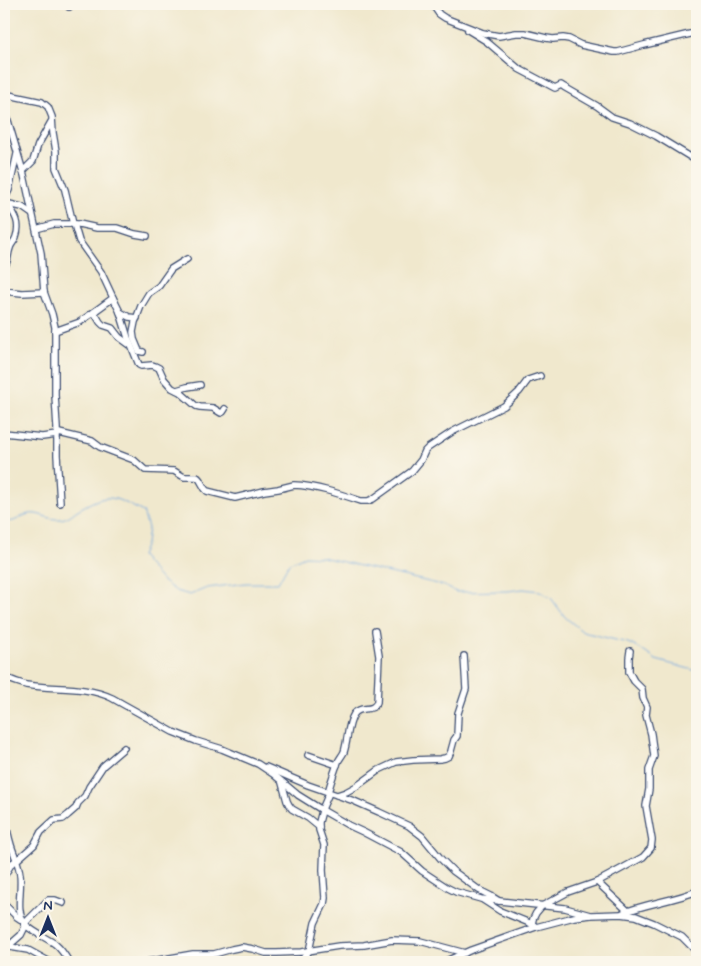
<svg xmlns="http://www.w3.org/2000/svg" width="701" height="966" font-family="Mynerve,sans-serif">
	<rect width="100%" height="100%" fill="#fbf7ec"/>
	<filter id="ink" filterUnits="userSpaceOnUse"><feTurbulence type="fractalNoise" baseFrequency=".02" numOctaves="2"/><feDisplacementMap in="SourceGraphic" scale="10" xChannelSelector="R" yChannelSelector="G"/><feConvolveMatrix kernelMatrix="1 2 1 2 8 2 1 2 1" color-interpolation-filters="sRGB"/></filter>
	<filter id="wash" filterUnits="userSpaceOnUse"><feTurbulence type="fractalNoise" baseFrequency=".0096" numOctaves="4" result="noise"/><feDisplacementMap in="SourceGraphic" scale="20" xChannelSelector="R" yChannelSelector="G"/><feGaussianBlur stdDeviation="1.12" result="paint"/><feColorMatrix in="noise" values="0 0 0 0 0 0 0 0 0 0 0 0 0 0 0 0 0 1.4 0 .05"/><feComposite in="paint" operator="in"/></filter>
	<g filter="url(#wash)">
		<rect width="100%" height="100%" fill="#f0e8cd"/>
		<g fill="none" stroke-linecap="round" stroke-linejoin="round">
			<!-- stream -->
			<path stroke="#74a9e1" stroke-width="1" d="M4,521C16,524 19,516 29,514C39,512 49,520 59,519C66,519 71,515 76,511C108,492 111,495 143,512L148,528L146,544L141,556L161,580L176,591L190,595L207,588L246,583H278L289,563L305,556L322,557L442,585L456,592L508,591L523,589L540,591L551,598L565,617L583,632L628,643L640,649L656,660L697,671"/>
		</g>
	</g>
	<g filter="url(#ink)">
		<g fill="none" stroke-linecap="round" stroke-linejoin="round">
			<defs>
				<g id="minor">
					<polyline points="69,4 69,7"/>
					<polyline points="432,4 439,14 445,18 483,33 499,36 516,33 525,33 546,38 553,39 563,38 569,39 581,45 614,52 618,52 644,45 690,34 697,34"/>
					<polyline points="696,4 697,20"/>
					<polyline points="468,30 486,41 519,69 555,88 561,85 564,87 597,106 612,117 630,123 656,136 697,161"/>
					<polyline points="4,94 42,102 48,107 52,117 53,133 56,151 56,168 65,190 73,224"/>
					<polyline points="4,107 24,175 41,253 44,292 52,314 55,327 55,395 57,428 57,455 60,503"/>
					<polyline points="23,171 33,161 38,145 51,122"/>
					<polyline points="4,200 9,190 17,154"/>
					<polyline points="5,203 22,207 32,214"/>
					<polyline points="74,224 79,241 101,272 116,304 120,312 128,338 139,365 141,366 152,365 155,366 159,368 164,379 172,388 180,392 196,406 200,407 213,408 221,413 223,412 225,409"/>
					<polyline points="36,229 54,224 79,224 97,228 117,228 135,234 147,236"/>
					<path d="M4,267C9,261 7,256 10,248C11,244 15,241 16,237C21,223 15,215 7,203"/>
					<polyline points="4,291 22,293 44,292"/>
					<polyline points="94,312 100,322 103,325 112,328 119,337 130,345"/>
					<polyline points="120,312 129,317 137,318"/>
					<polyline points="55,331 80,322 113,298"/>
					<polyline points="143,352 139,351 134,339 133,332 135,322 141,306 149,293 159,286 171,269 187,259"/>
					<polyline points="177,390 187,387 200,385"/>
					<polyline points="4,433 42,437 57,435"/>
					<path d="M59,433L92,441L100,447L134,460L145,470L174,471L184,477H197C202,480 202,487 207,491L235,498L264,491L278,489L294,485C316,486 340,494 361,501H368L373,499L412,471L421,460L425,451L428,448L452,432L504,406L519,392L528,380L540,376"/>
					<path d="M4,677C11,680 19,683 26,685C55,690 85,685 112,698L173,732L196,741L222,749L258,764L273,774L298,795L322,810L348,825L363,832L401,852L422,871L448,888L456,892L481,899L565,908L590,915"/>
					<polyline points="308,755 337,765"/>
					<polyline points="266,767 308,785 354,801 379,812 409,826 422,836 441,859 453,871 479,890 491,896 499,901"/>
					<polyline points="282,783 287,801 289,805 292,809 308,818 319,827"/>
					<path d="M328,792C331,782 334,772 338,762C339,759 342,756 344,752C348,740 347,725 354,714C360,705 373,713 377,702L379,656L375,631"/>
					<polyline points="337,795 346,792 357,786 379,770 396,762 413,760 440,759 445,758 449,756 451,751 454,740 457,736 458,713 466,689 464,656"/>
					<path d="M4,814C6,825 8,835 11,845C14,855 19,864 20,875C22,889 16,908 23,921C26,929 47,938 55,944C61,949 65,955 69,962"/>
					<polyline points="4,876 12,863 17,860 34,845 41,832 54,820 63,819 68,815 76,808 78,803 85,796 89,787 103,766 124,748"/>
					<polyline points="597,882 628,911"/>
					<polyline points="483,900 500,911 532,924 535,926"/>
					<polyline points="4,904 17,917 23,921"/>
					<path d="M623,913C647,903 673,901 697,891"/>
					<polyline points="24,924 48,900 55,900 63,903"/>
					<polyline points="532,924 533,919 536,913 542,906 568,892 597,882 610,875 643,857 651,848 652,840 646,806 649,789 649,770 654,756 651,734 646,715 647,707 643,698 642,689 634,681 629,672 629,658 630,651"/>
					<polyline points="4,946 28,950 50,962"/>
					<polyline points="4,950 21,935 26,925"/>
					<polyline points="147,962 193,954 214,954 232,949 242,947 253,949 266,953 277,953 301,952 339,946 364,945 392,940 420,941 465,953"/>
					<polyline points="300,962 309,951 315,923 324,904 325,898 323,870 324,845 319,830 319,822 323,807 329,793"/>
					<polyline points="444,962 471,950 536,927 574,917 591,915 621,914 636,916 654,923 682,937 697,952"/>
				</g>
			</defs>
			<!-- minor casing -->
			<use href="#minor" stroke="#3b4b6f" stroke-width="8"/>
			<!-- minor -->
			<use href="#minor" stroke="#fff" stroke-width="5.5"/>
		</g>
	</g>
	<!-- margin -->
	<rect width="701" height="966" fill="none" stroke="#fbf7ec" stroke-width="20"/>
	<!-- north arrow -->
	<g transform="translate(48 918)" stroke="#fbf7ec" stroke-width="4" paint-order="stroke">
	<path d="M0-4L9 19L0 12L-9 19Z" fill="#1b2f5e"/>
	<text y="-8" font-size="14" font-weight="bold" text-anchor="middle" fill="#1b2f5e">N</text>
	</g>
</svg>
